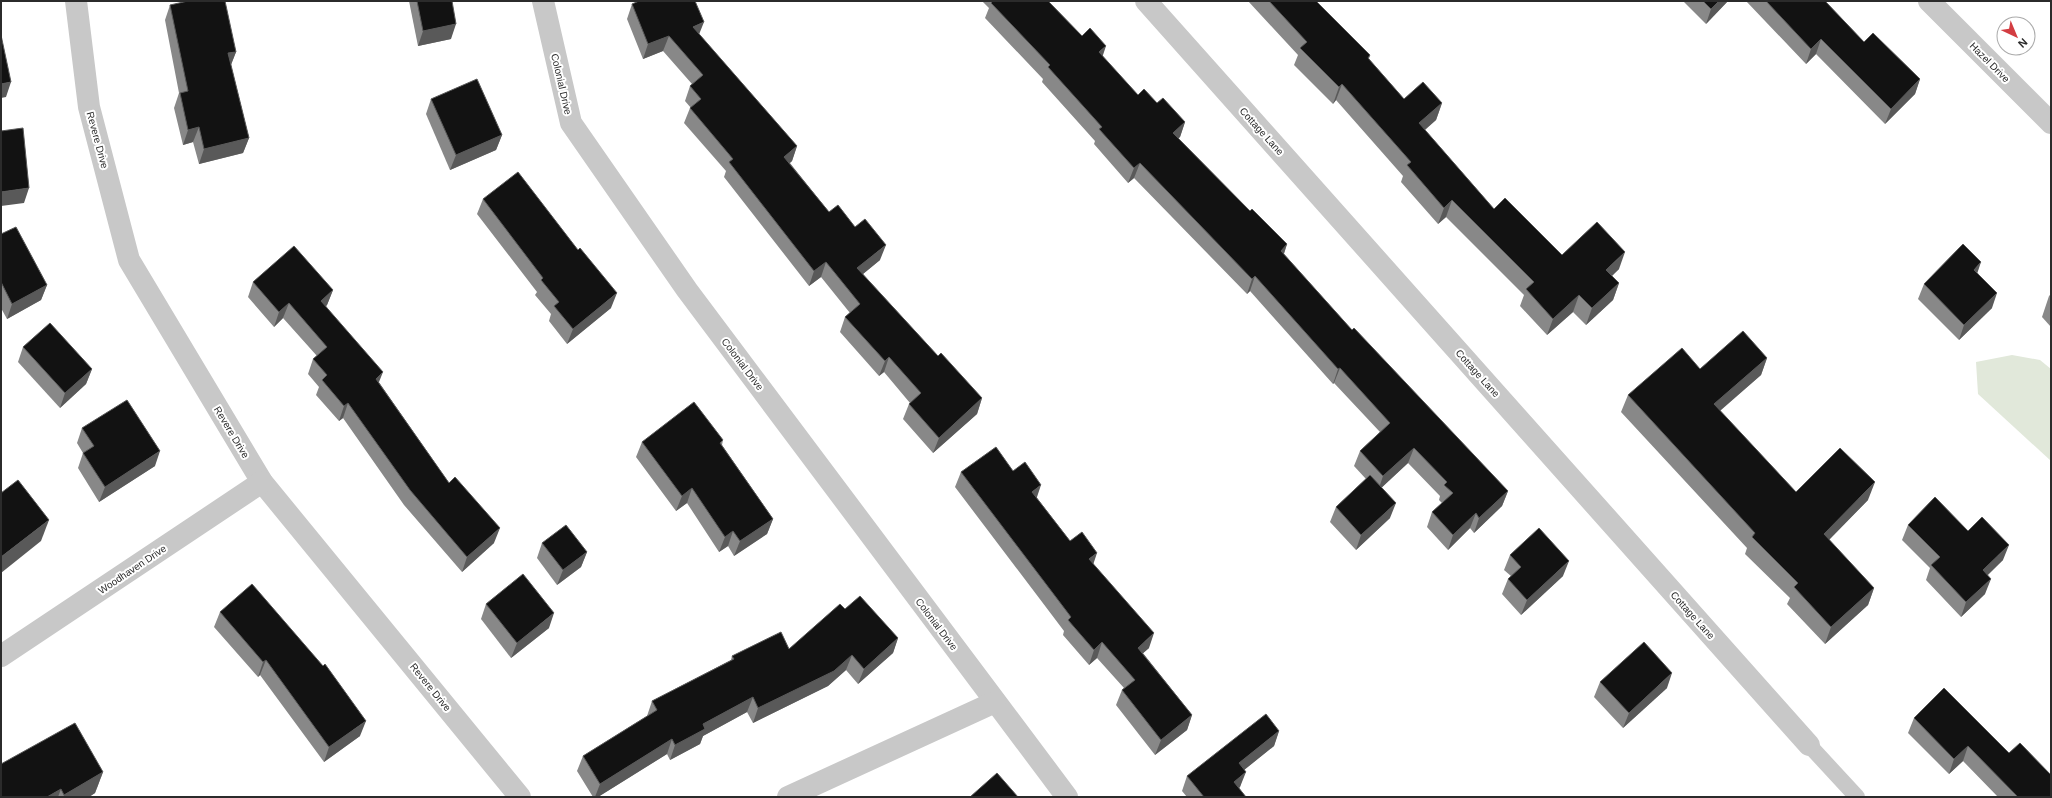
<svg xmlns="http://www.w3.org/2000/svg" width="2052" height="798" font-family="Helvetica,sans-serif">
	<rect width="100%" height="100%" fill="#fff"/>
	<!-- green -->
	<polygon fill="#e1e8da" points="2012,355 2040,360 2051,369 2051,461 1978,394 1976,362"/>
	<g fill="none" stroke-linecap="round" stroke-linejoin="round">
		<!-- service -->
		<polyline stroke="#c8c8c8" stroke-width="16" points="1809,745 1857,797"/>
		<!-- minor -->
		<g stroke="#c8c8c8" stroke-width="22">
			<polyline points="76,1 89,107 129,260 262,482 520,797"/>
			<polyline points="543,1 571,123 687,290 1067,797"/>
			<polyline points="1146,1 1809,745"/>
			<polyline points="1929,1 2051,123"/>
			<polyline points="1,656 262,482"/>
			<polyline points="788,797 995,702"/>
		</g>
	</g>
	<!-- wall -->
	<g fill="#888">
		<polygon points="409,1 452,1 451,39 418,46"/>
		<polygon points="982,1 1048,1 1102,56 1138,95 1157,103 1185,122 1180,137 1178,138 1250,211 1287,244 1284,254 1352,330 1508,491 1502,506 1474,533 1470,528 1448,550 1427,527 1432,512 1442,503 1439,500 1440,496 1408,463 1381,488 1390,518 1356,550 1330,522 1336,507 1366,479 1354,466 1360,451 1380,432 1334,383 1333,384 1250,291 1247,294 1134,178 1128,183 1094,144 1095,141 1042,82 1043,79 985,18 989,8"/>
		<polygon points="1248,1 1316,1 1370,55 1369,59 1404,99 1442,103 1436,120 1425,130 1494,209 1562,255 1619,269 1612,276 1619,283 1613,300 1586,325 1573,312 1547,335 1520,306 1524,295 1446,217 1438,224 1401,182 1403,176 1336,100 1333,104 1294,65 1298,55"/>
		<polygon points="1683,1 1728,1 1706,24"/>
		<polygon points="1746,1 1825,1 1864,42 1920,79 1915,94 1885,124 1816,54 1806,64"/>
		<polygon points="632,4 699,34 797,146 792,161 790,163 829,212 880,260 863,274 938,356 982,398 977,414 933,453 903,419 909,404 910,403 884,372 879,376 840,332 845,317 850,313 821,277 809,286 724,177 726,171 684,123 690,108 691,108 685,101 690,86 692,84 663,51 643,59 627,19"/>
		<polygon points="170,5 236,52 231,65 249,138 243,153 199,164 193,142 183,145 174,108 179,93 165,20"/>
		<polygon points="431,99 502,135 496,150 450,170 426,114"/>
		<polygon points="483,199 611,308 567,344 549,321 551,314 535,295 537,292 477,214"/>
		<polygon points="1,234 47,285 41,300 7,319 1,308"/>
		<polygon points="1978,273 1992,308 1959,340 1918,299 1924,284"/>
		<polygon points="253,282 333,290 327,305 326,306 449,483 494,543 462,572 404,505 343,418 339,421 316,395 319,387 308,374 313,359 317,356 283,318 274,327 248,297"/>
		<polygon points="2051,294 2051,327 2042,317 2049,296"/>
		<polygon points="23,347 92,369 86,384 60,408 18,362"/>
		<polygon points="1767,358 1761,375 1720,411 1796,492 1868,500 1829,540 1874,588 1868,605 1825,644 1787,604 1790,598 1745,554 1747,548 1621,412 1628,395 1700,369"/>
		<polygon points="82,428 155,466 99,502 78,468 83,453 77,443"/>
		<polygon points="723,440 722,445 773,519 767,534 734,556 728,546 719,552 687,503 676,511 636,457 642,442"/>
		<polygon points="1013,471 1037,498 1070,541 1093,564 1149,648 1143,653 1192,715 1187,730 1155,755 1116,705 1122,690 1124,688 1097,658 1089,665 1063,635 1064,631 955,487 961,472"/>
		<polygon points="1908,525 1968,531 2003,560 1987,576 1985,594 1961,617 1926,580 1930,568 1902,540"/>
		<polygon points="542,543 587,552 581,567 557,585 537,558"/>
		<polygon points="1510,555 1563,576 1521,615 1502,594 1508,579 1511,576 1504,570"/>
		<polygon points="486,604 549,628 511,658 481,619"/>
		<polygon points="845,609 898,638 893,653 858,684 846,670 828,686 753,723 747,712 703,736 700,744 670,760 667,754 598,797 593,797 577,771 583,756 647,716 652,701 731,660 732,656 789,649"/>
		<polygon points="220,612 360,736 324,762 260,675 258,677 214,627"/>
		<polygon points="1600,682 1667,688 1623,728 1594,697"/>
		<polygon points="1944,688 2051,797 1998,797 1963,761 1949,774 1908,733 1914,718"/>
		<polygon points="1279,731 1274,746 1244,770 1240,787 1239,788 1246,797 1187,797 1182,791 1187,776"/>
		<polygon points="103,772 95,793 89,797 1,797"/>
	</g>
	<!-- shaded-wall -->
	<g fill="#595959">
		<polygon points="1719,1 1728,1 1706,24 1711,9"/>
		<polygon points="704,22 698,37 693,27"/>
		<polygon points="456,24 451,39 418,46 423,31"/>
		<polygon points="669,36 663,51 643,59 648,44"/>
		<polygon points="1821,39 1816,54 1806,64 1811,49"/>
		<polygon points="1106,46 1101,61 1099,52"/>
		<polygon points="236,52 230,67 228,53"/>
		<polygon points="1920,79 1915,94 1885,124 1891,109"/>
		<polygon points="11,82 6,97 1,98 1,84"/>
		<polygon points="1342,84 1336,100 1333,104 1339,87"/>
		<polygon points="1442,103 1436,120 1413,140 1419,123"/>
		<polygon points="1185,122 1180,137 1168,148 1173,133"/>
		<polygon points="199,127 193,142 183,145 188,130"/>
		<polygon points="502,135 496,150 450,170 456,155"/>
		<polygon points="249,138 243,153 199,164 204,149"/>
		<polygon points="797,146 792,161 779,172 784,157"/>
		<polygon points="1140,163 1134,178 1128,183 1134,168"/>
		<polygon points="29,188 24,203 1,206 1,192"/>
		<polygon points="1452,200 1446,217 1438,224 1444,208"/>
		<polygon points="1287,244 1282,259 1281,251"/>
		<polygon points="886,245 880,260 852,283 857,268"/>
		<polygon points="1625,252 1619,269 1600,287 1606,270"/>
		<polygon points="826,262 821,277 809,286 814,271"/>
		<polygon points="1981,262 1976,277 1974,270"/>
		<polygon points="1255,276 1250,291 1247,294 1252,279"/>
		<polygon points="1619,283 1613,300 1586,325 1592,308"/>
		<polygon points="47,285 41,300 7,319 12,304"/>
		<polygon points="333,290 327,305 315,316 321,301"/>
		<polygon points="617,293 611,308 567,344 573,329"/>
		<polygon points="1997,293 1992,308 1959,340 1964,325"/>
		<polygon points="1579,295 1573,312 1547,335 1553,319"/>
		<polygon points="289,303 283,318 274,327 279,312"/>
		<polygon points="889,357 884,372 879,376 885,361"/>
		<polygon points="1767,358 1761,375 1708,421 1714,404"/>
		<polygon points="1340,368 1334,383 1333,384 1338,369"/>
		<polygon points="92,369 86,384 60,408 65,393"/>
		<polygon points="383,372 377,387 376,379"/>
		<polygon points="982,398 977,414 933,453 939,438"/>
		<polygon points="348,403 343,418 339,421 344,406"/>
		<polygon points="1414,448 1408,463 1378,491 1383,476"/>
		<polygon points="160,451 155,466 99,502 105,487"/>
		<polygon points="1875,482 1868,500 1818,551 1824,534"/>
		<polygon points="1041,485 1036,500 1032,492"/>
		<polygon points="692,488 687,503 676,511 682,496"/>
		<polygon points="1508,491 1502,506 1474,533 1479,518"/>
		<polygon points="1396,503 1390,518 1356,550 1361,535"/>
		<polygon points="1476,513 1470,528 1448,550 1453,535"/>
		<polygon points="773,519 767,534 734,556 740,541"/>
		<polygon points="49,520 41,541 1,573 1,557"/>
		<polygon points="500,528 494,543 462,572 467,557"/>
		<polygon points="733,531 728,546 719,552 725,537"/>
		<polygon points="2009,545 2003,560 1977,585 1983,570"/>
		<polygon points="587,552 581,567 557,585 563,570"/>
		<polygon points="1097,553 1092,568 1089,559"/>
		<polygon points="1569,561 1563,576 1521,615 1527,600"/>
		<polygon points="1991,579 1985,594 1961,617 1966,602"/>
		<polygon points="1874,588 1868,605 1825,644 1831,627"/>
		<polygon points="554,613 549,628 511,658 517,643"/>
		<polygon points="1154,633 1149,648 1132,663 1138,648"/>
		<polygon points="898,638 893,653 858,684 864,669"/>
		<polygon points="1102,642 1097,658 1089,665 1094,650"/>
		<polygon points="852,655 846,670 828,686 753,723 758,708"/>
		<polygon points="266,660 260,675 258,677 263,662"/>
		<polygon points="1672,673 1667,688 1623,728 1629,713"/>
		<polygon points="753,697 747,712 703,736 700,744 670,760 675,745 703,724"/>
		<polygon points="1192,715 1187,730 1155,755 1161,740"/>
		<polygon points="366,721 360,736 324,762 329,747"/>
		<polygon points="1279,731 1274,746 1234,778 1239,763"/>
		<polygon points="672,739 667,754 598,797 595,797 600,784"/>
		<polygon points="1968,746 1963,761 1949,774 1954,759"/>
		<polygon points="103,772 95,793 89,797 63,797 64,795"/>
		<polygon points="1246,772 1240,787 1228,797 1234,782"/>
		<polygon points="61,789 58,797 47,797"/>
	</g>
	<!-- building -->
	<g fill="#121212" stroke="#595959">
		<polygon points="188,1 225,1 236,52 228,53 249,138 204,149 199,127 188,130 180,93 188,91 170,5"/>
		<polygon points="417,1 452,1 456,24 423,31"/>
		<polygon points="639,1 695,1 704,22 693,27 797,146 784,157 829,212 838,205 855,227 865,219 886,245 857,268 938,356 941,353 982,398 939,438 909,404 921,393 889,357 885,361 845,317 860,304 826,262 814,271 729,162 733,159 690,108 701,99 690,86 703,75 669,36 648,44 632,4"/>
		<polygon points="993,1 1048,1 1082,36 1090,28 1106,46 1099,52 1138,95 1144,89 1157,103 1163,98 1185,122 1173,133 1250,211 1252,209 1287,244 1281,251 1352,330 1354,328 1508,491 1479,518 1476,513 1453,535 1432,512 1453,493 1444,485 1447,482 1414,448 1383,476 1360,451 1390,423 1340,368 1338,369 1255,276 1252,279 1140,163 1134,168 1099,129 1102,127 1048,67 1050,65 991,3"/>
		<polygon points="1269,1 1316,1 1370,55 1368,58 1404,99 1423,82 1442,103 1419,123 1494,209 1505,198 1562,255 1597,222 1625,252 1606,270 1619,283 1592,308 1579,295 1553,319 1526,289 1534,282 1452,200 1444,208 1407,165 1411,162 1342,84 1339,87 1300,48 1307,42"/>
		<polygon points="1703,1 1719,1 1711,9"/>
		<polygon points="1766,1 1825,1 1864,42 1873,33 1920,79 1891,109 1821,39 1811,49"/>
		<polygon points="1,35 11,82 1,84"/>
		<polygon points="477,79 502,135 456,155 431,99"/>
		<polygon points="23,128 29,188 1,192 1,131"/>
		<polygon points="518,172 578,250 580,248 617,293 573,329 554,306 559,302 541,280 543,278 483,199"/>
		<polygon points="16,227 47,285 12,304 1,282 1,234"/>
		<polygon points="1963,244 1981,262 1974,270 1997,293 1964,325 1924,284"/>
		<polygon points="294,246 333,290 321,301 383,372 376,379 449,483 455,477 500,528 467,557 410,490 348,403 344,406 322,380 327,375 313,359 327,347 289,303 279,312 253,282"/>
		<polygon points="50,323 92,369 65,393 23,347"/>
		<polygon points="1743,331 1767,358 1714,404 1796,492 1840,448 1875,482 1824,534 1874,588 1831,627 1794,587 1798,583 1752,537 1755,533 1628,395 1682,348 1700,369"/>
		<polygon points="127,400 160,451 105,487 83,453 94,446 82,428"/>
		<polygon points="694,402 723,440 720,443 773,519 740,541 733,531 725,537 692,488 682,496 642,442"/>
		<polygon points="996,447 1013,471 1025,462 1041,485 1032,492 1070,541 1082,532 1097,553 1089,559 1154,633 1138,648 1192,715 1161,740 1122,690 1135,680 1102,642 1094,650 1068,620 1071,617 961,472"/>
		<polygon points="1370,475 1396,503 1361,535 1336,507"/>
		<polygon points="18,480 49,520 1,557 1,493"/>
		<polygon points="1935,497 1968,531 1982,517 2009,545 1983,570 1991,579 1966,602 1931,565 1940,557 1908,525"/>
		<polygon points="566,525 587,552 563,570 542,543"/>
		<polygon points="1539,528 1569,561 1527,600 1508,579 1521,567 1510,555"/>
		<polygon points="523,574 554,613 517,643 486,604"/>
		<polygon points="252,584 323,666 325,664 366,721 329,747 266,660 263,662 220,612"/>
		<polygon points="860,596 898,638 864,669 852,655 834,671 758,708 753,697 703,724 705,729 675,745 672,739 600,784 583,756 657,710 652,701 734,659 732,656 781,632 789,649 840,604 845,609"/>
		<polygon points="1644,642 1672,673 1629,713 1600,682"/>
		<polygon points="1944,688 2009,753 2020,743 2051,775 2051,797 2018,797 1968,746 1954,759 1914,718"/>
		<polygon points="1266,714 1279,731 1239,763 1246,772 1234,782 1246,797 1204,797 1187,776"/>
		<polygon points="75,723 103,772 64,795 61,789 47,797 1,797 1,764"/>
		<polygon points="997,773 1018,797 970,797"/>
	</g>
	<g text-anchor="middle" stroke-width="4" stroke-linejoin="round" paint-order="stroke">
		<!-- street labels -->
		<g font-size="10" fill="#2b2b2b" stroke="#fff">
			<text transform="translate(1990 62) rotate(45)" y="4">Hazel Drive</text>
			<text transform="translate(562 84) rotate(77)" y="4">Colonial Drive</text>
			<text transform="translate(1262 131) rotate(48)" y="4">Cottage Lane</text>
			<text transform="translate(98 140) rotate(75)" y="4">Revere Drive</text>
			<text transform="translate(743 364) rotate(53)" y="4">Colonial Drive</text>
			<text transform="translate(1478 373) rotate(48)" y="4">Cottage Lane</text>
			<text transform="translate(232 432) rotate(59)" y="4">Revere Drive</text>
			<text transform="translate(132 569) rotate(-34)" y="4">Woodhaven Drive</text>
			<text transform="translate(1693 615) rotate(48)" y="4">Cottage Lane</text>
			<text transform="translate(937 624) rotate(53)" y="4">Colonial Drive</text>
			<text transform="translate(431 687) rotate(51)" y="4">Revere Drive</text>
		</g>
	</g>
	<!-- border -->
	<rect width="2052" height="798" fill="none" stroke="#2b2b2b" stroke-width="4"/>
	<!-- north arrow -->
	<g transform="translate(2016 36) rotate(136)"><circle r="19" fill="#ffffff" stroke="#aaaaaa"/>
	<path d="M0-3L7 15L0 10L-7 15Z" fill="#d33d42"/>
	<text y="-6" font-size="11" font-weight="bold" text-anchor="middle" fill="#2b2b2b">N</text>
	</g>
</svg>
